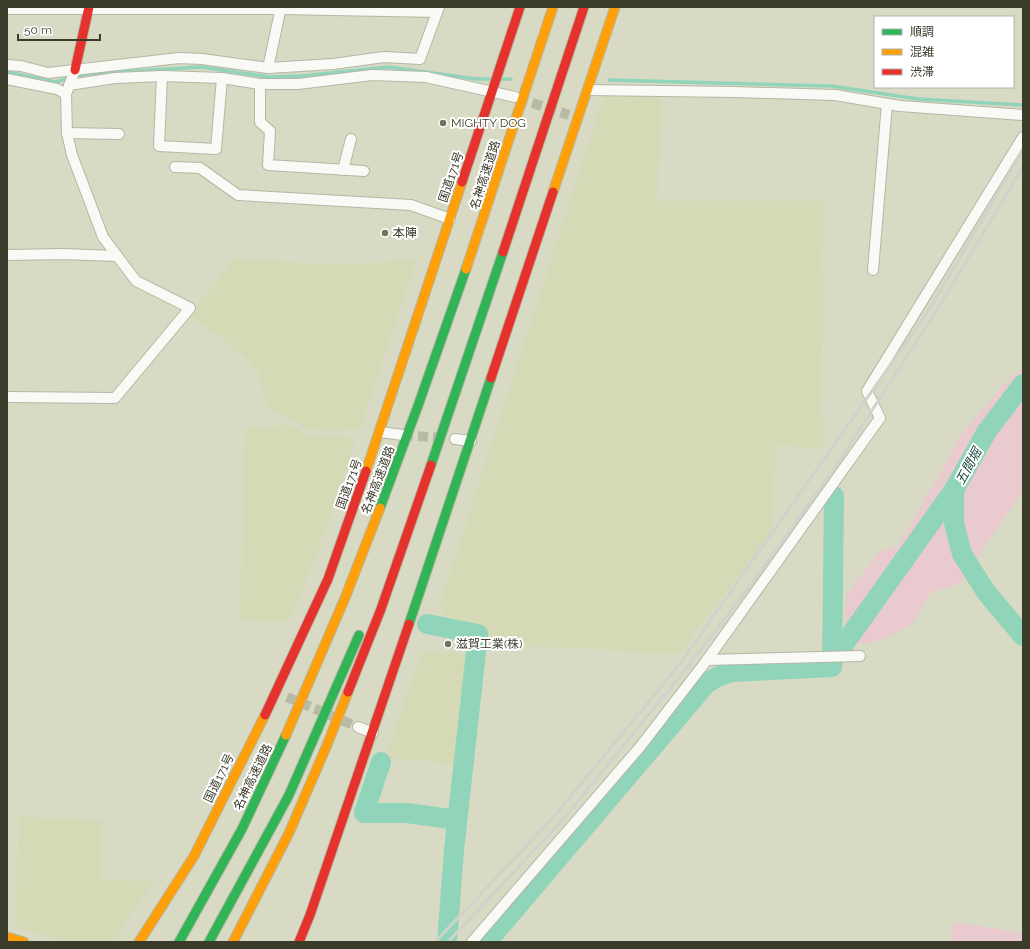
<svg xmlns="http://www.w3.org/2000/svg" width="1030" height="949" font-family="Raleway,'Noto Sans JP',sans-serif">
	<rect width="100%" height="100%" fill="#d8dac4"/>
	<!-- built -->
	<g fill="#d6d9b5">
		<polygon points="604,96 661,96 657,201 825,201 821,272 825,282 819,415 823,415 823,445 820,449 776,445 771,533 679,654 649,654 640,651 480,644 481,628 444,616 440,604"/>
		<polygon points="235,259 306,263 375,263 417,259 360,429 350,428 348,431 310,430 272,410 266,403 259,373 253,365 223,338 189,315"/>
		<polygon points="282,421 311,436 356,438 340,489 312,566 288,622 240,620 246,428 278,427"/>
		<polygon points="422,652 474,654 459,764 385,758"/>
		<polygon points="19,817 101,820 102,879 154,881 112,942 65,942 15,926"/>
	</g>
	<!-- green -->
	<g fill="#e9cace">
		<polygon points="1023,368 1023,490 959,584 932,592 912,624 882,640 845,647 846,595 879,552 898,546 964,431 1010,378"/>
		<polygon points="953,922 1023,933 1023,942 950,942"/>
	</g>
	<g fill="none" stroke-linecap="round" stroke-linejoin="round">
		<!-- stream -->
		<g stroke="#90d4ba" stroke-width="3.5">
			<polyline points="7,72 55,82 86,74 201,67 270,77 301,76 389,67 476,79 491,79"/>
			<polyline points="502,79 511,79"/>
			<polyline points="609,80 831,86 918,99 1023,105"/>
		</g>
		<!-- river -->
		<g stroke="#90d4ba" stroke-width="20">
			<polyline points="1023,384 987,431 954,490 954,523 962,554 986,592 1023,636"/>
			<polyline points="427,624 478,634 454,850 447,942"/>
			<polyline points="832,661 954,490"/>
			<polyline points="381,762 364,813 407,813 457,820"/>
			<polyline points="487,942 707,683 719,676 732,672 832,667 834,496"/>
		</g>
		<!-- street-tunnel -->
		<g stroke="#b8baa5" stroke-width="10" stroke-dasharray="10 5" stroke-linecap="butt">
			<polyline points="518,98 569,115"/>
			<polyline points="403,435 443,438"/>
			<polyline points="287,697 358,727"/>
		</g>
		<defs>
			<g id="street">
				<polyline points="7,9 281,9 437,12"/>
				<polyline points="7,65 21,66 48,73 179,58 202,59 268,68 333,64 384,57 420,59 439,7"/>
				<polyline points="268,68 281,7"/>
				<polyline points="162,76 159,146 216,149 222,78"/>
				<polyline points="7,79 57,89 66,94"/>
				<polyline points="260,84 260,122 270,131 268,165 364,171"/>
				<polyline points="69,85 115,78 162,76 222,78 260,84 298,84 372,75 426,77 515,97"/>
				<polyline points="588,90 734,92 835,95 900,106 1023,115"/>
				<polyline points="67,133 119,134"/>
				<polyline points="175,167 200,168 238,195 411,205 450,219"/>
				<polyline points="343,170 351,139"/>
				<polyline points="7,255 63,254 117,256"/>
				<polyline points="873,270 887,104"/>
				<polyline points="7,397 115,398 190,308 136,281 103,237 72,155 67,133 66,94 75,70"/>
				<polyline points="380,432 403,435"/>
				<polyline points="455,439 471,441"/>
				<polyline points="707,660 880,418 867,391 1023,137"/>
				<polyline points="358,727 373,733"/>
				<polyline points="472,942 640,747 707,660 860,656"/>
			</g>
			<g id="fast">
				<polyline points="431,465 503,252"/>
				<polyline points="380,508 419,403 466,269"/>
				<polyline points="409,624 491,378"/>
				<polyline points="179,942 242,829 286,735"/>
				<polyline points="209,942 289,795 359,635"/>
			</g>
			<g id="slow">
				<polyline points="553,192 615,7"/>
				<polyline points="466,269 553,7"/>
				<polyline points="366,471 462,182"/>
				<polyline points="286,735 345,598 380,508"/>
				<polyline points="7,937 24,942"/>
				<polyline points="139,942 194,856 265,715"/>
				<polyline points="233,942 289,833 327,745 348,692"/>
			</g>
			<g id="jam">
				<polyline points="75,70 89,7"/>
				<polyline points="462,182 520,7"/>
				<polyline points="503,252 584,7"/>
				<polyline points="491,378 553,192"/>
				<polyline points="348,692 381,609 431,465"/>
				<polyline points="265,715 328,579 366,471"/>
				<polyline points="299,942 310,915 409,624"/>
			</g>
		</defs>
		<!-- street casing -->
		<use href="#street" stroke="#b5b7a5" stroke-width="12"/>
		<!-- fast casing -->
		<use href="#fast" stroke="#b5b7a5" stroke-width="11"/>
		<!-- slow casing -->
		<use href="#slow" stroke="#b5b7a5" stroke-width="11"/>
		<!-- jam casing -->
		<use href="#jam" stroke="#b5b7a5" stroke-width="11"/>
		<!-- street -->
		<use href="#street" stroke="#f9f9f6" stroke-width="10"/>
		<!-- fast -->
		<use href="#fast" stroke="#30b455" stroke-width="9"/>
		<!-- slow -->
		<use href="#slow" stroke="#ff9f0a" stroke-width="9"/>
		<!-- jam -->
		<use href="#jam" stroke="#e5322d" stroke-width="9"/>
		<!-- rail -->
		<g stroke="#d1d2cb" stroke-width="3">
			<polyline points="435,942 551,820 679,665 929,310 1023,150"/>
			<polyline points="448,942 560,823 686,669 762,570 832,472 937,310 1023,167"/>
		</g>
	</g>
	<!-- markers -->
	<g fill="#717360" stroke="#fff" stroke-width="1.5">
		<circle cx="443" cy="123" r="4"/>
		<circle cx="385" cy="233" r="4"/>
		<circle cx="448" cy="644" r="4"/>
	</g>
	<g text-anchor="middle" stroke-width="4" stroke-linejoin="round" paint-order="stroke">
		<!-- poi labels -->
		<g font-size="12" fill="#3a3b2a" stroke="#fff" text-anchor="start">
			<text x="451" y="127">MIGHTY DOG</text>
			<text x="393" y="237">本陣</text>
			<text x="456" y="648">滋賀工業(株)</text>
		</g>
		<!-- street labels -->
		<g font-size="12" fill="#3a3b2a" stroke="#fff">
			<text transform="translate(485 175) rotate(-72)" y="4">名神高速道路</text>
			<text transform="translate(451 177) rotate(-71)" y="4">国道171号</text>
			<text transform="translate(378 480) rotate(-69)" y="4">名神高速道路</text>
			<text transform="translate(349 484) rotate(-70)" y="4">国道171号</text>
			<text transform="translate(253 777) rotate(-64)" y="4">名神高速道路</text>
			<text transform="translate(219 778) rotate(-64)" y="4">国道171号</text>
		</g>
		<!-- water labels -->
		<g font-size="13" font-style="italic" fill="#244f42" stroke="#fff">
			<text transform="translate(968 466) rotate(-61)" y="5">五間堀</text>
		</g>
	</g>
	<!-- border -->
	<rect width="1030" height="949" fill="none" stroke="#3a3b2a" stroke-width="16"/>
	<!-- legend -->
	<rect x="874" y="16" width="140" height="72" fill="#ffffff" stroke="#b0b1aa"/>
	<rect x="882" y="29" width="20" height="6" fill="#30b455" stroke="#b0b1aa"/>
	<text x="910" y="36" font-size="12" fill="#3a3b2a">順調</text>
	<rect x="882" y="49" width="20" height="6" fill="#ff9f0a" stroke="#b0b1aa"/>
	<text x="910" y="56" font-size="12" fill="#3a3b2a">混雑</text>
	<rect x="882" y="69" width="20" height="6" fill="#e5322d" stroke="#b0b1aa"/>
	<text x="910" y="76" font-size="12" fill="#3a3b2a">渋滞</text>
	<!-- scale -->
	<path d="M18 34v6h82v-6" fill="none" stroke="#3a3b2a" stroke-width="2"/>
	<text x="24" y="34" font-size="12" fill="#3a3b2a" stroke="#ffffff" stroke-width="3" paint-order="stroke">50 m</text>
</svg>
